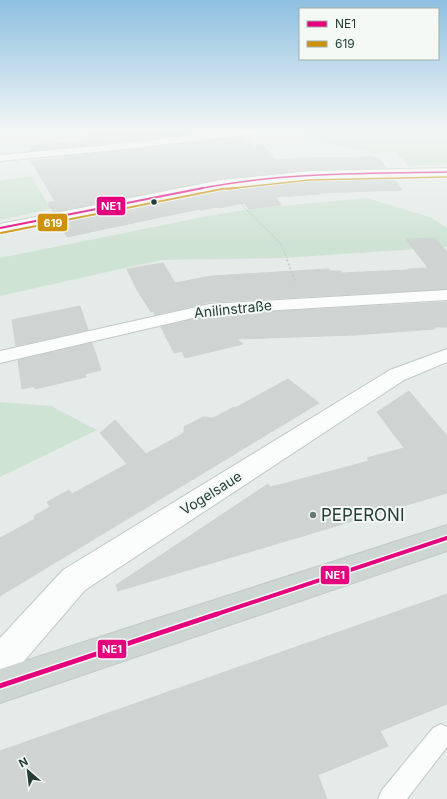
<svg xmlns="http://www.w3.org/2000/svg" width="447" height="799" font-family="Inter,sans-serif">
	<rect width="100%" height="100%" fill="#e5ebe8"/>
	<!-- green -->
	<g fill="#cfe3d4">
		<polygon points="297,130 447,130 447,164 408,166 396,152 374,153 324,142 308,138"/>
		<polygon points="31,176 51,209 0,220 0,181"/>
		<polygon points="367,198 432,218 447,228 447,247 283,258 161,260 0,296 0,258 213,215 260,208"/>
		<polygon points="0,402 51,406 97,430 0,477"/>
	</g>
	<!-- building -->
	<g fill="#cfd4d2" stroke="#ced4d1">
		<polygon points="121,130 191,130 193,133 31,151 30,146 89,140 88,135 90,135 89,133"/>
		<polygon points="242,137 253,146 263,145 276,160 301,158 370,157 379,158 386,168 310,170 221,179 53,212 48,203 55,201 31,161"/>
		<polygon points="394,179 402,190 319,193 320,194 275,197 281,205 249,209 244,203 219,208 217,207 201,210 199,209 67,237 58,222 221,189 310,180"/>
		<polygon points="435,238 447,252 447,289 210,302 155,315 154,312 151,312 137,290 127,269 163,263 175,283 212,276 329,269 330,271 341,271 341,273 408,270 408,269 428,268 406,239"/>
		<polygon points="447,302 447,327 434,327 435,329 354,335 237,339 243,344 185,358 182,351 174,353 161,327 210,315"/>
		<polygon points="80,306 88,330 16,346 12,320"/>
		<polygon points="92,343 101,370 85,374 86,377 35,389 35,386 22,389 18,360"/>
		<polygon points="288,379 319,403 0,596 0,538 35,519 34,516 50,507 47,502 69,490 72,494 127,464 100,433 115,420 146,454 184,433 184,427 203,417 213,418 234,407 235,408"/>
		<polygon points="409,391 447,436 447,493 118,591 116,585 268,484 270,487 279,485 369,461 367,458 404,448 377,412"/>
		<polygon points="447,594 447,704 380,731 388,746 318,775 327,799 0,799 0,751"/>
	</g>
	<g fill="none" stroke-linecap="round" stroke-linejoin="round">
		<defs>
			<polygon id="service" points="441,724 447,727 447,747 407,799 378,799 382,790 433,728"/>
			<g id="minor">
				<polygon points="235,130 268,130 263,133 107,151 0,161 0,155 107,145"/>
				<polygon points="447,290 447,300 210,314 0,363 0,351 210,304"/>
				<polygon points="447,349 447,362 404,380 85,590 12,675 0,680 0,638 63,570 390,370"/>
			</g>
			<polygon id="tertiary" points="447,168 447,176 310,179 221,188 0,232 0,224 221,180 310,171"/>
			<polygon id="primary" points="447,525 447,551 0,703 0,669"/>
		</defs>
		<!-- service casing -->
		<use href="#service" stroke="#c2c8c5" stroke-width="2"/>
		<!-- minor casing -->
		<use href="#minor" stroke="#c2c8c5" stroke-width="2"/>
		<!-- tertiary casing -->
		<use href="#tertiary" stroke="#c2c8c5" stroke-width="2"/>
		<!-- primary casing -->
		<use href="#primary" stroke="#c1cac7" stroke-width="2"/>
		<!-- path-far1 -->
		<polyline stroke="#c2cac6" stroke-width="1.5" stroke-dasharray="1 1.5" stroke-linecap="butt" points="238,201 281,244 288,261"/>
		<!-- path -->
		<polyline stroke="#c2cac6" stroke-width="2" stroke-dasharray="1.5 2.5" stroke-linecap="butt" points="287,260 296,283"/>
		<!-- service -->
		<use href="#service" fill="#fbfcfc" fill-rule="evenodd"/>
		<!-- minor -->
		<use href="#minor" fill="#fbfcfc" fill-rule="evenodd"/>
		<!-- tertiary -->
		<use href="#tertiary" fill="#fbfcfc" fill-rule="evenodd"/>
		<!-- primary -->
		<use href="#primary" fill="#ced6d4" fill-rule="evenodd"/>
		<defs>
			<path id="bus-1-far3" d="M198,189C280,172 364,174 447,172"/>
			<polyline id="bus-1-far2" points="0,228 203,188"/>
			<polyline id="bus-1-far1" points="214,615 447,538"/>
			<polyline id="bus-1" points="0,686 217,614"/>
			<polyline id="bus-2-far1" points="227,189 310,180 447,177"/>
			<polyline id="bus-2" points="1,233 222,189 237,188"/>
		</defs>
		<!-- bus-1-far3 casing -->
		<use href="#bus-1-far3" stroke="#f4f9f6" stroke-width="3"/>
		<!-- bus-1-far2 casing -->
		<use href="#bus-1-far2" stroke="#f4f9f6" stroke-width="4"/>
		<!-- bus-1-far1 casing -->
		<use href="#bus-1-far1" stroke="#f4f9f6" stroke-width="7"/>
		<!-- bus-1 casing -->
		<use href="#bus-1" stroke="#f4f9f6" stroke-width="8"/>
		<!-- bus-2-far1 casing -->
		<use href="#bus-2-far1" stroke="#f4f9f6" stroke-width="3"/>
		<!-- bus-2 casing -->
		<use href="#bus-2" stroke="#f4f9f6" stroke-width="4"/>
		<!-- bus-1-far3 -->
		<use href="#bus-1-far3" stroke="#e5007d" stroke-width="1.5"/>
		<!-- bus-1-far2 -->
		<use href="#bus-1-far2" stroke="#e5007d" stroke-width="2"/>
		<!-- bus-1-far1 -->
		<use href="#bus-1-far1" stroke="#e5007d" stroke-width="4"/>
		<!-- bus-1 -->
		<use href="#bus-1" stroke="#e5007d" stroke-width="5"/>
		<!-- bus-2-far1 -->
		<use href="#bus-2-far1" stroke="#cd910b" stroke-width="1.5"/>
		<!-- bus-2 -->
		<use href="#bus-2" stroke="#cd910b" stroke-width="2"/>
	</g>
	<!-- sky -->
	<linearGradient id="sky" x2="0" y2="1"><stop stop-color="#8ec0e1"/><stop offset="0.54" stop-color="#f3f6f5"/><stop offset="1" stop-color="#f3f6f5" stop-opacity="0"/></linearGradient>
	<rect width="447" height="242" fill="url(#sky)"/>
	<!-- markers -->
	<circle fill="#233e36" stroke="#f4f9f6" stroke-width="1.5" cx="154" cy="202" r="3.5"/>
	<circle fill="#677b74" stroke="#f4f9f6" stroke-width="1.5" cx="313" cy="515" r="4"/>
	<g text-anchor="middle" stroke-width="4" stroke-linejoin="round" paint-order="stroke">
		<!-- street labels -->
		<g font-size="14" fill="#233e36" stroke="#f4f9f6">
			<text transform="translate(233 309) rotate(-6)" y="5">Anilinstraße</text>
			<text transform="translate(211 493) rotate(-32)" y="5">Vogelsaue</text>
		</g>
		<!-- near-poi labels -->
		<g font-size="17" fill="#233e36" stroke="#f4f9f6" text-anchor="start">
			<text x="321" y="521">PEPERONI</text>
		</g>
	</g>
	<g stroke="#f4f9f6" stroke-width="1.5">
		<rect x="96" y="196" width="30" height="20" rx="4" fill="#e5007d"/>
		<rect x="37" y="213" width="31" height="19" rx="4" fill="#cd910b"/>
		<rect x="320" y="565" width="30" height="20" rx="4" fill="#e5007d"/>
		<rect x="97" y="639" width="30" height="20" rx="4" fill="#e5007d"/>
	</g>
	<g font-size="11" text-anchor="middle" font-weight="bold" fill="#fff">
		<text x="111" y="210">NE1</text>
		<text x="53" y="227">619</text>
		<text x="335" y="579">NE1</text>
		<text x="112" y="653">NE1</text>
	</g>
	<!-- legend -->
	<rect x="299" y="8" width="140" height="52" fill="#f4f9f6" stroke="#a0aea9"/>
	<rect x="307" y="21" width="20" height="6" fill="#e5007d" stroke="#a0aea9"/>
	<text x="335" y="28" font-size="12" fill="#233e36">NE1</text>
	<rect x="307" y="41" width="20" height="6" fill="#cd910b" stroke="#a0aea9"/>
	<text x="335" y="48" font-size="12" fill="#233e36">619</text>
	<!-- north arrow -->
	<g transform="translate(28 771) rotate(332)" stroke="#f4f9f6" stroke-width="3" paint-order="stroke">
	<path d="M0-3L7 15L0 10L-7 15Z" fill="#233e36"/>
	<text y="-6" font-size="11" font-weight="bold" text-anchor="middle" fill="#233e36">N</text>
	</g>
</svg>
